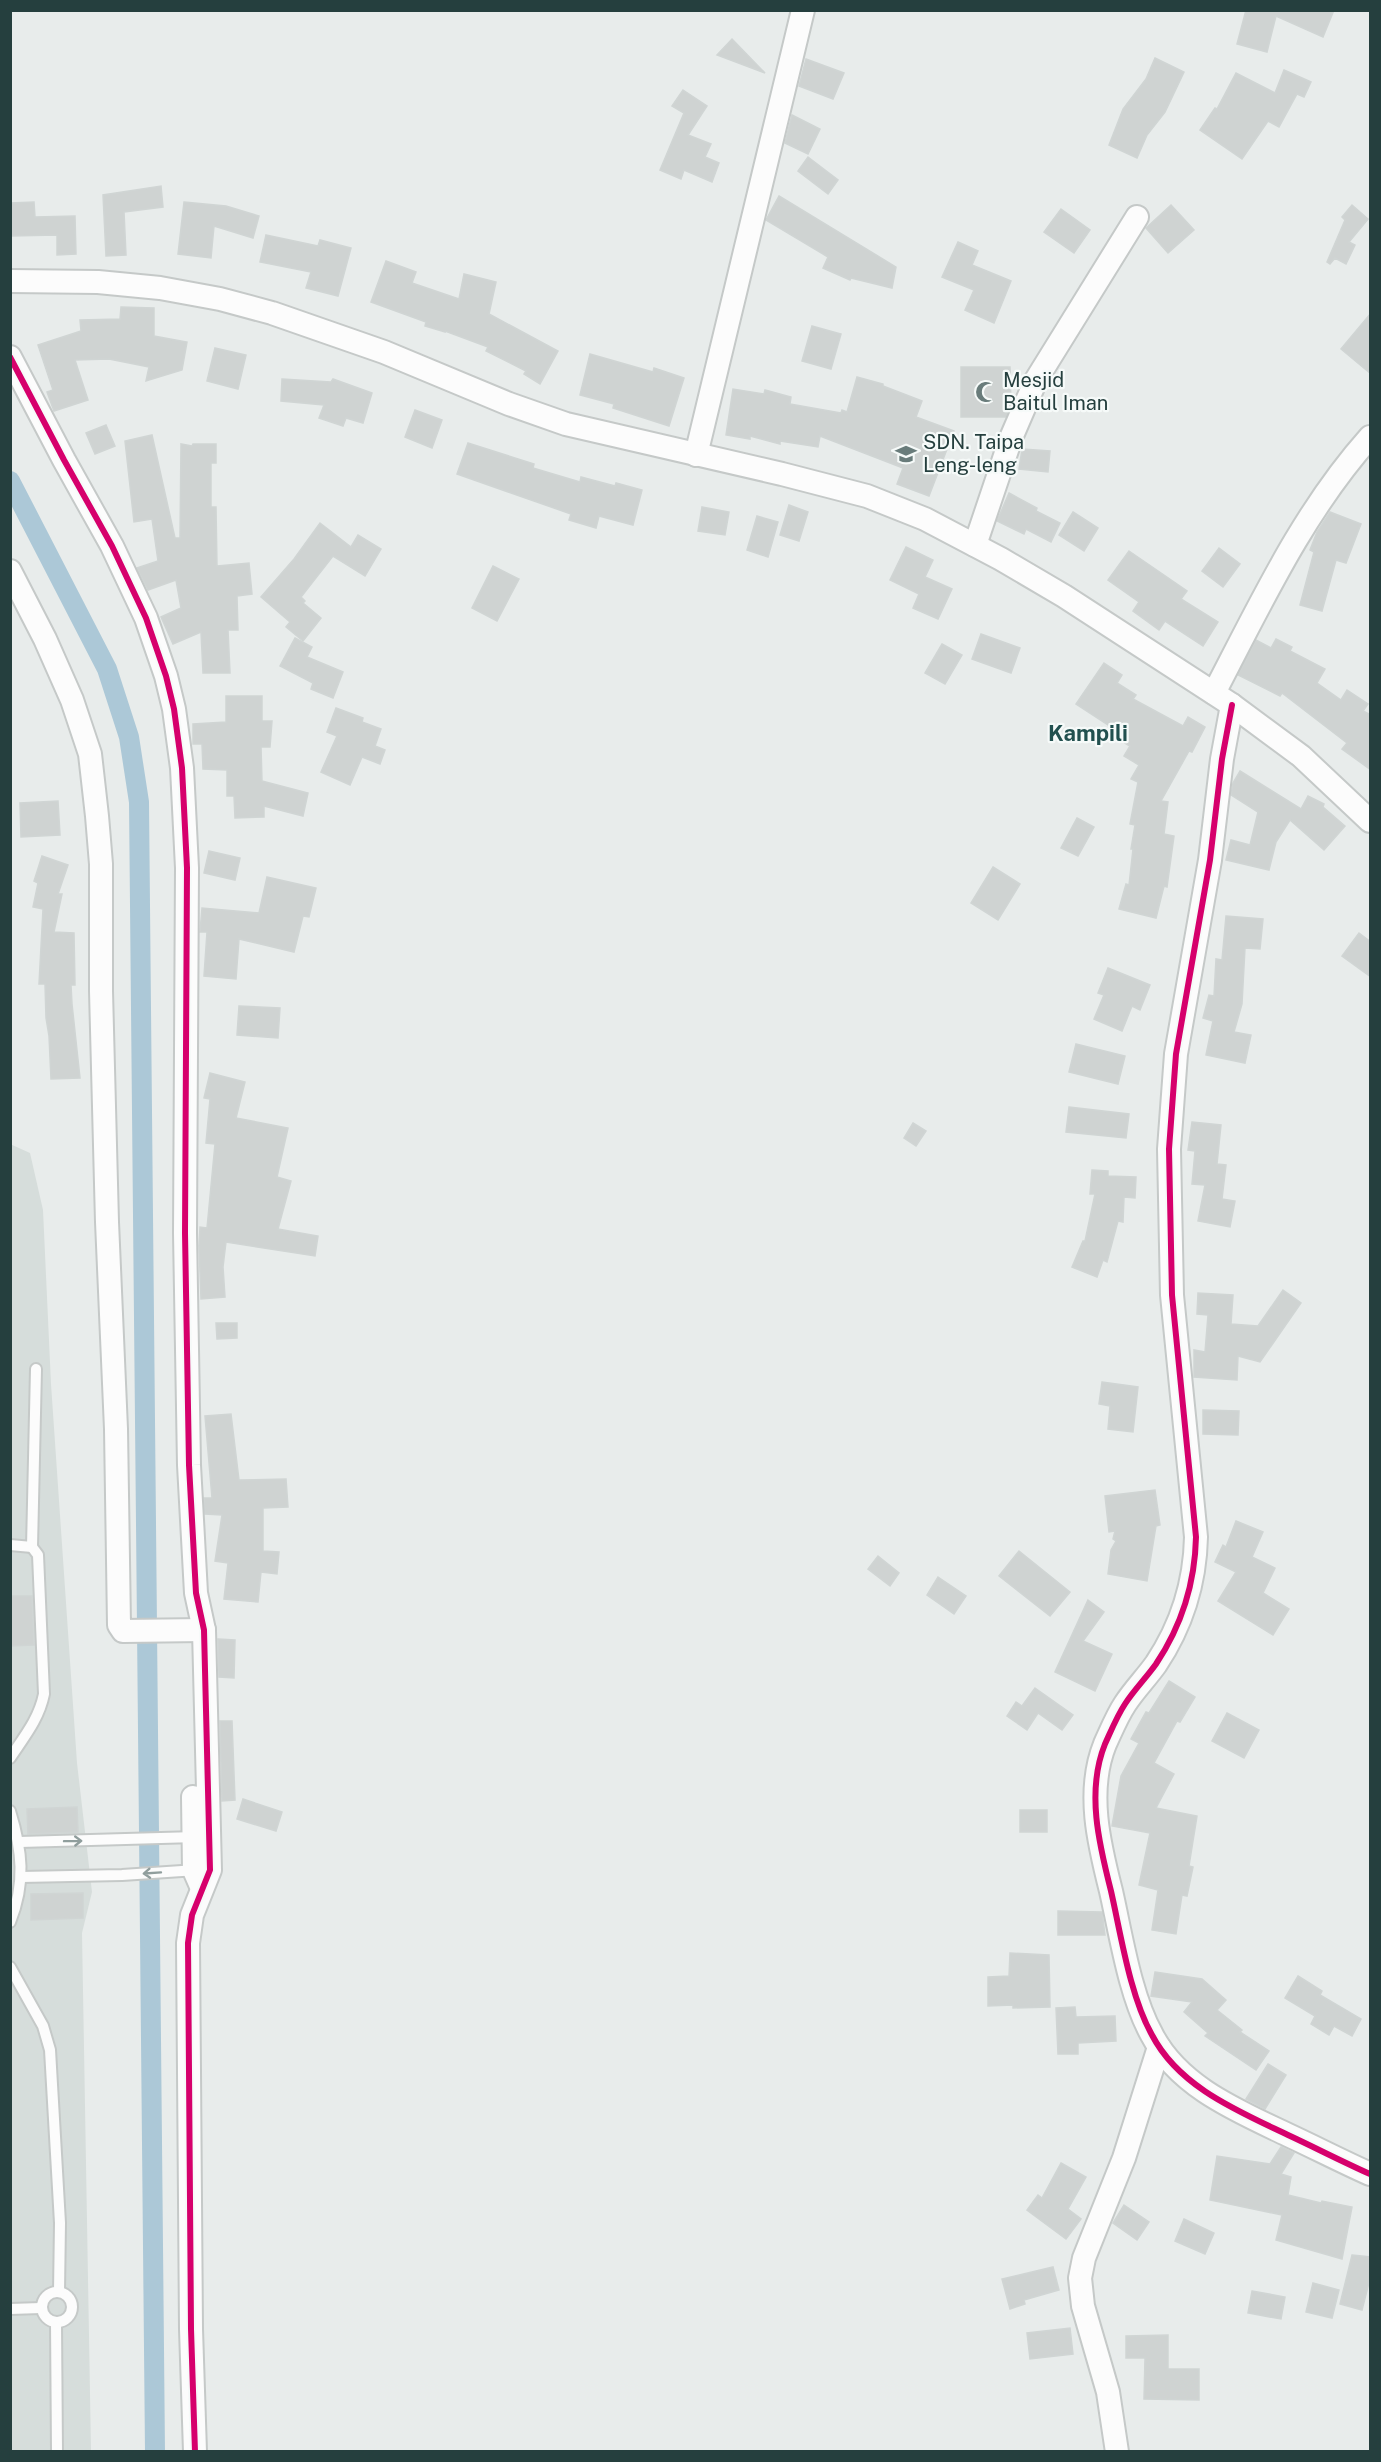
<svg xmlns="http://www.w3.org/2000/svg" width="1381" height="2462" font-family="'Public Sans',sans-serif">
	<rect width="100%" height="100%" fill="#e8eceb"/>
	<!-- built -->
	<polygon fill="#d6dddb" points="10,1144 30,1153 43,1210 51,1384 77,1763 92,1892 82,1933 91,2451 11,2451"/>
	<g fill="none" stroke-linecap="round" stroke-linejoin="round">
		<!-- canal -->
		<polyline stroke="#acc8d7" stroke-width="20" points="10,481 107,669 129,737 139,802 155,2452"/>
	</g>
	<!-- building -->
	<g fill="#cfd3d2" stroke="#d0d5d4" stroke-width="1.5">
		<polygon points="1246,10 1334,10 1323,37 1276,16 1267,52 1237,44"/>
		<polygon points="732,39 765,73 717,55"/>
		<polygon points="1155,58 1184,72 1165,112 1147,135 1137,158 1109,145 1123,109 1146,79"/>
		<polygon points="806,59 844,73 833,99 799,86"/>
		<polygon points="1284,70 1311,82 1304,97 1297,94 1279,127 1268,121 1242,159 1200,130 1215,108 1217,109 1236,73 1275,93"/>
		<polygon points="683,90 707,106 688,135 711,144 705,157 719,163 712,182 684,170 681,179 660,170 684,113 672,106"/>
		<polygon points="792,115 820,129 808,154 785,143"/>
		<polygon points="808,157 838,180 828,194 798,171"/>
		<polygon points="161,186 163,207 124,212 126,255 106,256 103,195"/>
		<polygon points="779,196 896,267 892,288 851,278 850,280 823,268 828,257 766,220"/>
		<polygon points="34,202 35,217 75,216 76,254 57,255 57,235 11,236 10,203"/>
		<polygon points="184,202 226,206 259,216 253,238 214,226 211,258 178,254"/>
		<polygon points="1171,205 1194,230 1168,253 1146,228"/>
		<polygon points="1352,205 1368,219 1349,242 1355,245 1346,264 1335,258 1330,264 1327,262 1345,220 1342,217"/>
		<polygon points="1061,209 1090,230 1074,253 1044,232"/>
		<polygon points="266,235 318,246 320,240 351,248 338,296 306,288 311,272 260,262"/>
		<polygon points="958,242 978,251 972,265 1011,281 994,323 965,310 974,290 942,277"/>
		<polygon points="386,261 416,272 412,283 459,299 464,274 496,282 489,314 558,351 540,384 524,374 526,371 486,351 488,347 445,331 445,332 425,326 426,322 371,302"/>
		<polygon points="121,307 154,308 154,336 187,342 182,370 146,381 149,367 109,359 75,360 88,400 54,411 47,392 53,390 38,345 81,331 80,320 120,319"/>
		<polygon points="1371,313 1371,374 1341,349"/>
		<polygon points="812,326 841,334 831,369 802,361"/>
		<polygon points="215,348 246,355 238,389 207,381"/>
		<polygon points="590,354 653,372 654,368 684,378 669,426 613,408 614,404 580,395"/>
		<polygon points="961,367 1010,367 1011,405 1006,417 961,417"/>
		<polygon points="857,377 883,384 883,386 922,401 916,417 954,431 929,496 897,484 903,468 820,436 818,447 780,441 780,444 750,436 750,439 726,435 733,389 764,394 765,390 791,397 790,404 841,413 842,410 847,412"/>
		<polygon points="282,379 331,382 333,379 372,393 363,423 346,418 343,426 319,418 324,405 281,401"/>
		<polygon points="415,410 442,420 432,448 405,437"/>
		<polygon points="106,425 115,446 95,454 86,433"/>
		<polygon points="152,435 175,538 180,538 181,444 192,446 193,444 216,444 216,463 211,463 211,507 216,507 217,566 249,563 252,594 237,596 238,630 228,630 230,673 203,673 201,632 173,644 161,617 181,608 176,580 148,590 137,568 158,561 152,519 134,522 125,441"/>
		<polygon points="468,443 534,464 533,468 580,482 581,477 615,486 616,483 642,490 633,525 599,516 596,528 569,520 571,514 457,474"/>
		<polygon points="1022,449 1050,451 1048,472 1019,469"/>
		<polygon points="1009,493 1037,508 1036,511 1060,523 1051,542 1026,529 1024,534 997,521"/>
		<polygon points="789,505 808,512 799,541 780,535"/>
		<polygon points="702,507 729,512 725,535 698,531"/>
		<polygon points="1073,512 1098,528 1084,551 1059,535"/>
		<polygon points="1330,512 1361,524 1346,563 1336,560 1322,611 1300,605 1314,552 1310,550 1317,532"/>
		<polygon points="757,516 778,522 768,557 747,550"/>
		<polygon points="320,523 351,547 358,535 381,549 365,576 333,556 301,597 305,601 303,603 321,618 303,641 286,627 290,622 261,597 294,559"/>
		<polygon points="906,547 933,560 925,577 952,589 938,619 913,608 919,594 890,580"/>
		<polygon points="1219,548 1240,564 1223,587 1202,571"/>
		<polygon points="1129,551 1187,591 1181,599 1218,622 1203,646 1165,621 1159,630 1133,611 1139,602 1108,580"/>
		<polygon points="493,566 519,579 497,621 472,608"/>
		<polygon points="981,634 1020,648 1011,673 972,659"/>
		<polygon points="295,638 312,647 307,657 343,672 333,698 311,689 313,683 280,666"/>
		<polygon points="1276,639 1292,647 1290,651 1325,669 1317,683 1341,700 1347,690 1368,704 1363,711 1371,715 1371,770 1342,749 1347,743 1282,693 1280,696 1238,675 1256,640 1271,648"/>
		<polygon points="942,644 962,655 945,684 925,673"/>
		<polygon points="1104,663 1122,675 1117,683 1136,695 1133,699 1183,726 1188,717 1205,727 1192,752 1189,751 1161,801 1168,802 1164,834 1174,836 1167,887 1164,886 1156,918 1119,909 1126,884 1129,885 1133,849 1131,849 1135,825 1130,824 1138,782 1131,779 1139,765 1124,756 1130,746 1116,738 1119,732 1076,704"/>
		<polygon points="226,696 262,696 262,721 272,721 270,747 261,747 262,781 308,793 303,816 264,806 264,817 235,818 234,796 227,796 227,770 203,769 202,744 193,744 193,724 226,722"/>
		<polygon points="336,708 363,718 362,722 381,729 375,746 385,750 380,764 362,757 350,785 321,772 337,736 327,732"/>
		<polygon points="1240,771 1301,809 1308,796 1324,804 1323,807 1345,826 1324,850 1290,820 1276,842 1269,870 1226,860 1231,840 1250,845 1258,812 1231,795 1233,783"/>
		<polygon points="58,801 60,835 21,837 20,803"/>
		<polygon points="1077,818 1094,827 1078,856 1061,848"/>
		<polygon points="209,851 240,858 235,880 204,873"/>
		<polygon points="42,856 68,865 58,894 62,894 54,932 74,933 75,985 71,985 72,1004 80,1078 51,1079 49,1036 46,1018 45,984 39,984 43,909 33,907 38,883 34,881"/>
		<polygon points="993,867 1020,884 998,920 971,903"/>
		<polygon points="267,877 316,888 309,917 303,916 294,952 239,939 236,979 204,976 207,932 200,932 202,908 259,913"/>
		<polygon points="1226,916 1263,919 1260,949 1245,948 1242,1004 1234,1032 1251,1035 1245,1063 1206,1055 1213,1021 1203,1018 1209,995 1214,996 1216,959 1222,960"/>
		<polygon points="1359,933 1371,942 1371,977 1342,956"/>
		<polygon points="1108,968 1150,985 1140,1010 1132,1006 1122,1031 1094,1019 1104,995 1098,993"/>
		<polygon points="239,1006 280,1008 278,1038 237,1035"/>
		<polygon points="1076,1044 1125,1056 1118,1084 1069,1072"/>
		<polygon points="210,1073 245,1082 236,1118 288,1128 277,1177 291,1181 278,1229 318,1236 315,1256 226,1242 223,1267 225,1297 201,1299 199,1246 200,1227 207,1228 215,1144 206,1143 210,1099 204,1098"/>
		<polygon points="1069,1107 1129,1114 1126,1138 1066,1132"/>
		<polygon points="1192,1122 1221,1125 1217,1164 1226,1165 1222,1199 1235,1201 1230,1227 1198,1221 1205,1185 1192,1184 1195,1151 1188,1150"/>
		<polygon points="913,1123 926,1131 916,1146 904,1138"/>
		<polygon points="1092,1170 1108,1171 1108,1176 1136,1177 1135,1198 1124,1197 1123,1222 1118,1221 1107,1262 1103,1260 1097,1277 1072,1267 1083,1241 1085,1241 1095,1194 1090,1194"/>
		<polygon points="1283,1290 1301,1303 1260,1362 1238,1356 1237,1380 1194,1377 1194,1350 1205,1352 1208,1315 1197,1314 1198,1293 1233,1295 1231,1324 1258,1326"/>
		<polygon points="216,1323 237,1323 237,1338 217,1339"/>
		<polygon points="1102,1382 1138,1387 1133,1432 1108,1429 1110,1406 1099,1404"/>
		<polygon points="1203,1410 1239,1411 1238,1435 1203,1434"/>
		<polygon points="231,1414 239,1480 286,1479 288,1507 263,1508 263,1551 279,1552 277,1574 261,1572 258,1602 224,1599 228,1563 215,1561 222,1515 205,1514 204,1498 212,1498 205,1416"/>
		<polygon points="1155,1490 1160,1525 1156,1526 1147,1581 1108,1574 1111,1550 1116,1541 1113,1539 1115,1531 1109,1532 1105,1496"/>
		<polygon points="1236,1521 1263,1532 1252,1557 1275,1568 1263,1593 1289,1609 1273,1635 1218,1601 1236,1572 1215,1562 1223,1545 1226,1547"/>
		<polygon points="1019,1551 1070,1592 1050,1616 999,1576"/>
		<polygon points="878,1556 899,1573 890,1586 868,1569"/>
		<polygon points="938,1577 966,1596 954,1614 927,1595"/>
		<polygon points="10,1596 32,1596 34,1645 10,1646"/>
		<polygon points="1088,1600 1104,1612 1083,1641 1112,1654 1095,1691 1055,1672"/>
		<polygon points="218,1639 235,1640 234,1678 219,1677"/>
		<polygon points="1169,1681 1195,1697 1180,1722 1177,1721 1154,1763 1174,1774 1156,1808 1197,1816 1189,1866 1193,1867 1187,1896 1182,1895 1176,1934 1152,1930 1158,1890 1139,1885 1150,1833 1112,1826 1121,1776 1139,1743 1131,1739 1146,1712 1149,1713"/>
		<polygon points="1035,1688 1073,1715 1062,1730 1038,1713 1027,1730 1007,1716 1016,1702 1022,1706"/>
		<polygon points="1227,1713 1259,1730 1244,1758 1212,1741"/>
		<polygon points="220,1721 232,1721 235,1800 222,1801"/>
		<polygon points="243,1799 282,1812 276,1831 237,1819"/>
		<polygon points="77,1807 78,1832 28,1834 27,1809"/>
		<rect x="1020" y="1810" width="27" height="22"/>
		<polygon points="83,1893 83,1918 31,1920 31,1894"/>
		<polygon points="1058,1911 1102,1912 1105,1935 1058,1935"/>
		<polygon points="1010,1953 1049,1955 1050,2007 1013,2008 1013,2005 988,2006 988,1977 1009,1976"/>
		<polygon points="1155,1972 1202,1979 1226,2000 1217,2010 1242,2030 1240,2032 1269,2051 1256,2070 1205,2036 1208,2033 1184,2012 1192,2002 1151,1996"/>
		<polygon points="1298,1976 1322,1991 1320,1995 1361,2019 1352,2036 1334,2026 1329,2035 1311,2024 1315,2016 1285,1998"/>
		<polygon points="1075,2007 1076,2017 1115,2016 1116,2041 1078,2043 1078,2054 1058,2054 1056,2008"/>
		<polygon points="1268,2064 1286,2075 1265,2109 1246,2099"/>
		<polygon points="1281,2147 1294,2153 1281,2174 1291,2177 1288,2195 1321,2203 1322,2201 1352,2207 1342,2259 1276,2240 1282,2215 1210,2200 1217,2156 1270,2164"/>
		<polygon points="1061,2163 1086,2177 1068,2209 1081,2219 1066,2239 1027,2210 1038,2195 1042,2198"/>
		<polygon points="1124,2205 1149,2222 1137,2240 1113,2223"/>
		<polygon points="1184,2219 1214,2233 1205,2254 1175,2241"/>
		<polygon points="1352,2255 1371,2257 1371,2275 1362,2310 1340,2304"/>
		<polygon points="1053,2267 1059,2290 1024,2300 1025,2304 1010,2309 1002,2279"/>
		<polygon points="1313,2283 1339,2290 1332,2318 1306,2312"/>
		<polygon points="1252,2291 1285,2297 1281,2319 1248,2313"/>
		<polygon points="1070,2328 1073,2354 1030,2359 1027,2333"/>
		<polygon points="1168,2335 1168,2369 1199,2369 1199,2400 1144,2399 1145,2358 1126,2358 1126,2336"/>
	</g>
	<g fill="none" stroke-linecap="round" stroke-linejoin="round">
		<defs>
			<g id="lane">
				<polyline points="10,1545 32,1547"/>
				<path d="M10,1758C24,1737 39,1719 44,1694L38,1555L32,1547L36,1369"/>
				<path d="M10,1811C22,1850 26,1883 10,1922"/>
				<polyline points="20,1842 196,1837"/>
				<polyline points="21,1877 122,1875 197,1870"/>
				<polyline points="10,1967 43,2026 50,2050 60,2223 59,2292"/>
				<circle cx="57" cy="2307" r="15"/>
				<polyline points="10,2309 41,2308"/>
				<polyline points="56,2322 57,2452"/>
			</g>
			<g id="street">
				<polyline points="10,281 98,282 160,288 220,299 272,313 384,352 509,404 566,424 782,474 867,496 925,519 1001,559 1064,596 1232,705 1301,756 1370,821"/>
				<polyline points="10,357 64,460 112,546 146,618 166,676 174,709 182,768 187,868 185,1233 189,1465 196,1593 204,1630 210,1870 192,1915 188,1943 191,2329 195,2452"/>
				<polyline points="696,455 803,10"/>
				<polyline points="975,545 1011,438 1036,380 1137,217"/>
				<polyline points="10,571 45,639 72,700 90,754 97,816 101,864 101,991 107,1222 116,1429 119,1625 123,1631 204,1630"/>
				<path d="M1214,693C1261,603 1303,512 1370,437"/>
				<path d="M1232,705L1222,759L1210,860L1176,1054L1169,1149L1172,1295L1196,1537C1195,1584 1182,1625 1156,1664C1146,1678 1134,1690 1125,1704C1117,1716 1111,1731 1105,1744C1086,1791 1099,1844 1111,1891C1121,1935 1130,1996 1152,2035C1179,2087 1238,2111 1288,2135C1316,2148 1343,2162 1370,2174"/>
				<polyline points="193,1797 194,1870 201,1886"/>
				<polyline points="1117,2452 1108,2392 1083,2306 1080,2278 1084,2258 1124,2158 1159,2047"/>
			</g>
		</defs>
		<!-- lane casing -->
		<use href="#lane" stroke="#c5c9c8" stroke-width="14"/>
		<!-- street casing -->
		<use href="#street" stroke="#c5c9c8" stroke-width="26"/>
		<!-- lane -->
		<use href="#lane" stroke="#fcfcfc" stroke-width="10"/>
		<!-- street -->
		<use href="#street" stroke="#fcfcfc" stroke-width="22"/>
		<defs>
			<g id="cycleway">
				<polyline points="10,357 64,460 112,546 146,618 166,676 174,709 182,768 187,868 185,1233 189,1465 196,1593 204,1630 210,1870 192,1915 188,1943 191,2329 195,2452"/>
				<path d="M1232,705L1222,759L1210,860L1176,1054L1169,1149L1172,1295L1196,1537C1195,1584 1182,1625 1156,1664C1146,1678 1134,1690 1125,1704C1117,1716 1111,1731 1105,1744C1086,1791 1099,1844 1111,1891C1121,1935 1130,1996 1152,2035C1179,2087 1238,2111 1288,2135C1316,2148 1343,2162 1370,2174"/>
			</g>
		</defs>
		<!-- cycleway casing -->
		<use href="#cycleway" stroke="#f6faf9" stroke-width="10"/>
		<!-- cycleway -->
		<use href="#cycleway" stroke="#d6006c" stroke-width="6"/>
	</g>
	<!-- one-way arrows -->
	<defs><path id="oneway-shaft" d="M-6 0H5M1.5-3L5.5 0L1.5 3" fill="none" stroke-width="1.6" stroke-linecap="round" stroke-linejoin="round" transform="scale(1.5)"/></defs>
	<g stroke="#909e9d">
		<use href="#oneway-shaft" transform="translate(73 1841) rotate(-1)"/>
		<use href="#oneway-shaft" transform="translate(152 1873) rotate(176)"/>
	</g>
	<!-- icons -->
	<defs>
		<symbol id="mosque-bare" viewBox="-9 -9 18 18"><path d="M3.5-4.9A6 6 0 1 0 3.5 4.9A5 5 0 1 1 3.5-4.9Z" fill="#697c7b" stroke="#f6faf9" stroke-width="2.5" paint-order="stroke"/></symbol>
		<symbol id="school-bare" viewBox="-9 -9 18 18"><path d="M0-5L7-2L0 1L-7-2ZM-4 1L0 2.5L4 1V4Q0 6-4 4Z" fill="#697c7b" stroke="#f6faf9" stroke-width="2.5" paint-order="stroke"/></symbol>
	</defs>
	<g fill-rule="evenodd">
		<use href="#mosque-bare" x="971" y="377" width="30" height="30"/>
		<use href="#school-bare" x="891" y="439" width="30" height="30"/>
	</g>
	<g text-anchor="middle" stroke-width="4.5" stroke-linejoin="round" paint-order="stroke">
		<!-- poi labels -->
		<g font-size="20" fill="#253f3e" stroke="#f6faf9" text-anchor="start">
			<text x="1003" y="387">Mesjid<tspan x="1003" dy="23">Baitul Iman</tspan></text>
			<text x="923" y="449">SDN. Taipa<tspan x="923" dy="23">Leng-leng</tspan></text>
		</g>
		<!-- quarter labels -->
		<g font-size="22" font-weight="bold" fill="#22504f" stroke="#f6faf9">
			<text x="1088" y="741">Kampili</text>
		</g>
	</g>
	<!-- border -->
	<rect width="1381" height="2462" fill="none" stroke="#253f3e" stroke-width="24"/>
</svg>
